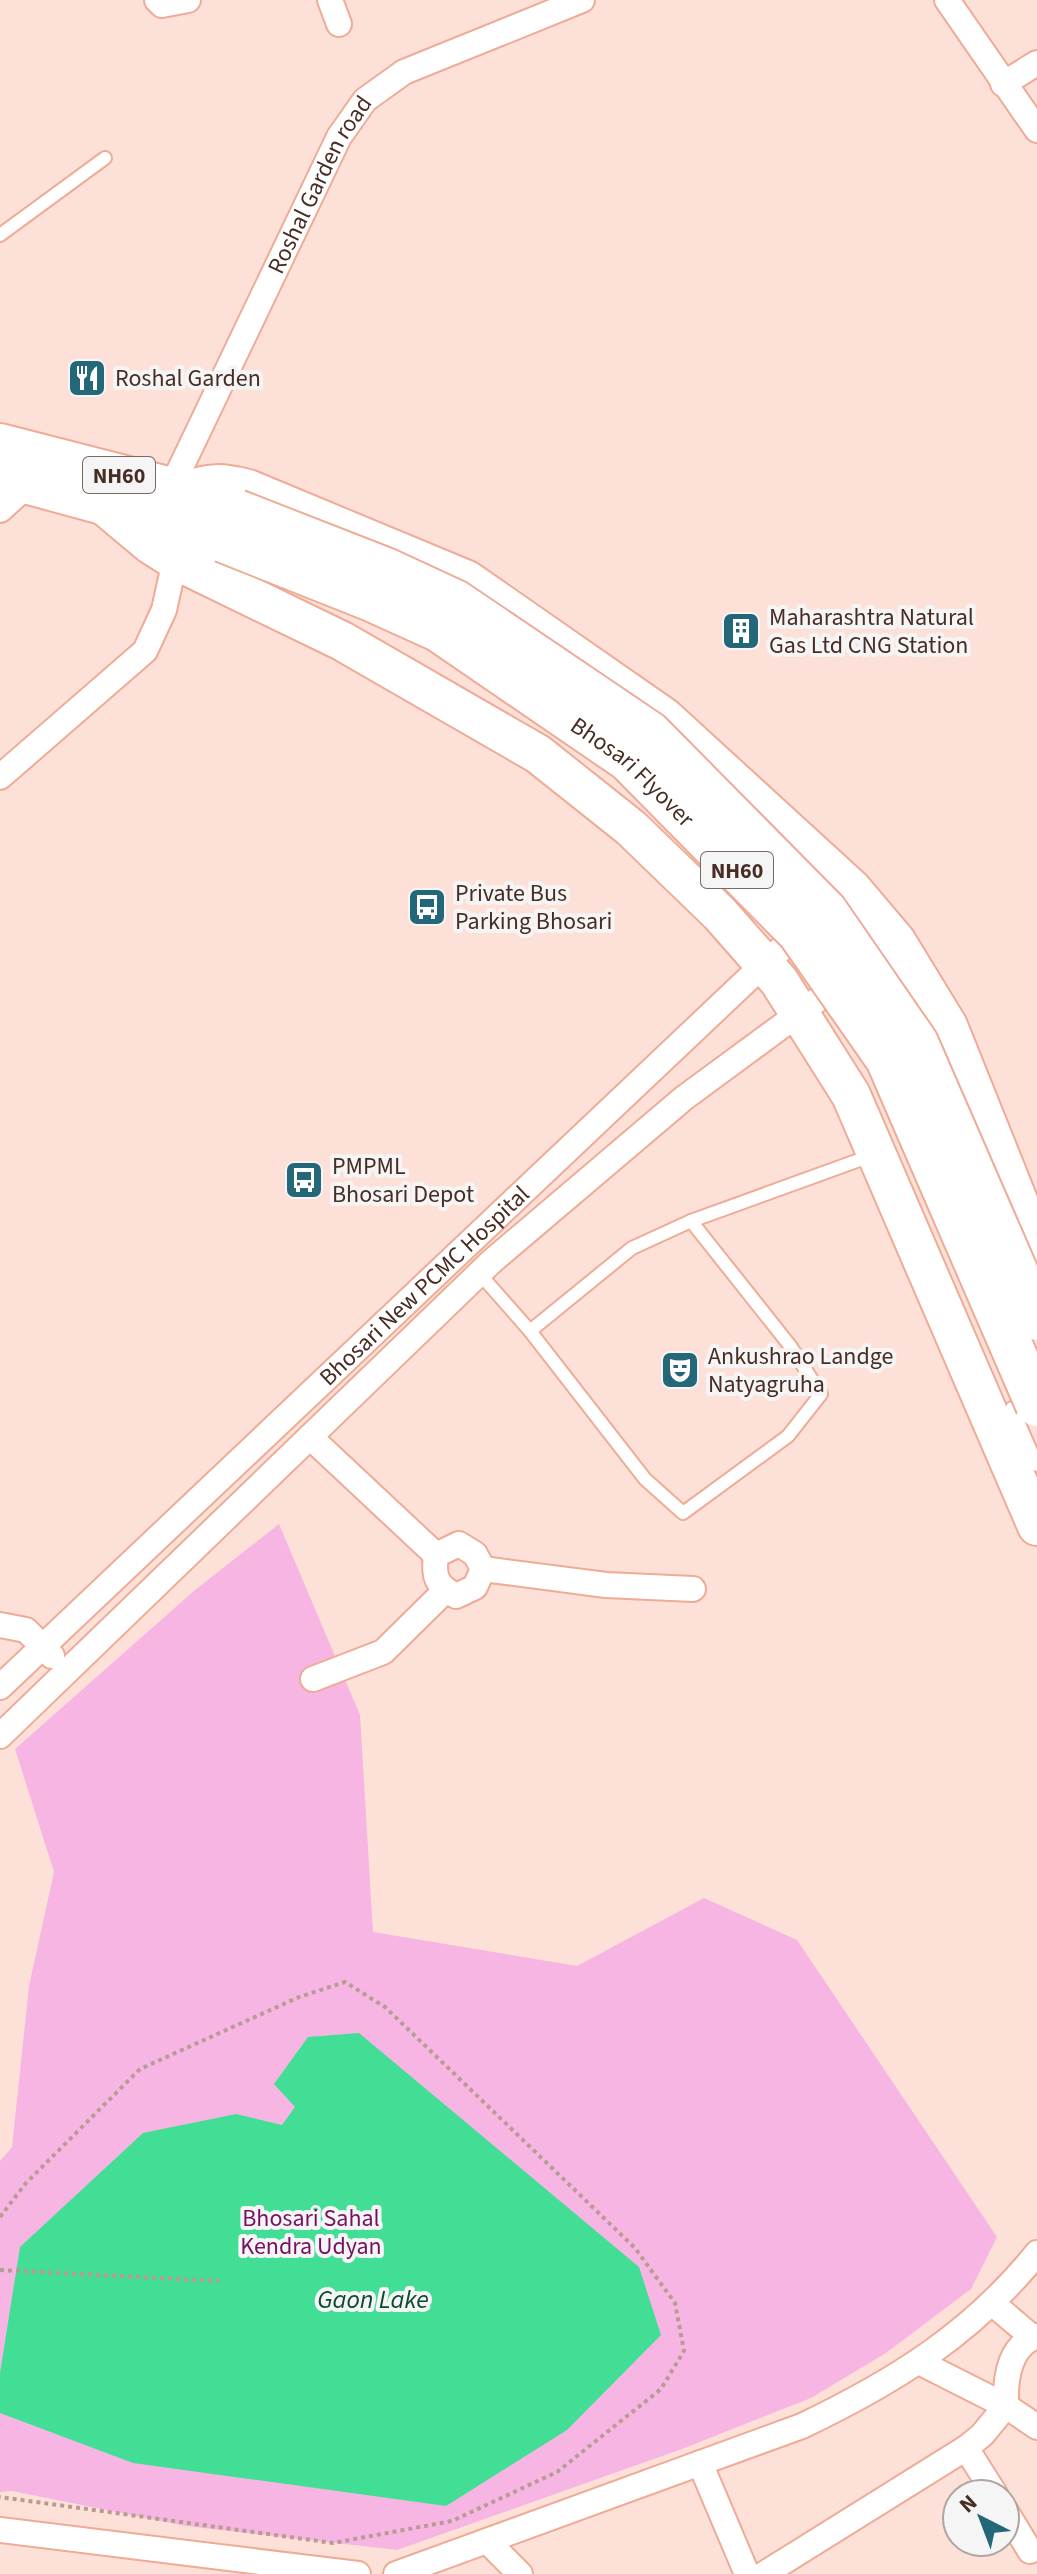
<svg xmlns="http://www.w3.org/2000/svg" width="1037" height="2574" font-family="'Source Sans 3',sans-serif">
	<rect width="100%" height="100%" fill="#fde1d8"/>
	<!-- green -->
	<polygon fill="#f7b5e3" points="279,1524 360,1715 373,1932 577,1966 704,1898 797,1940 997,2237 971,2289 886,2353 811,2398 682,2449 397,2550 186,2526 12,2491 0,2492 0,2161 12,2147 29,1986 54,1872 15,1749 195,1590"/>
	<!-- water -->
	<polygon fill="#43de95" points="359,2033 639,2267 661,2335 567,2430 446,2506 133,2463 0,2413 0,2373 20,2247 143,2133 236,2114 282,2125 295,2107 274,2084 308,2037"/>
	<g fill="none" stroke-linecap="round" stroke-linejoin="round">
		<defs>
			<g id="lane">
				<polyline points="0,235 105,158"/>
				<polygon points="691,1221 791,1347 821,1394 788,1436 683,1513 645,1479 530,1331 632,1248"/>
				<polyline points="691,1221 873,1155"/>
				<polyline points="479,1273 530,1331"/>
				<polyline points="1012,1408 1037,1465"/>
			</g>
			<g id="street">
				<polyline points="157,0 162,5 188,0"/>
				<polyline points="330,0 339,24"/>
				<polyline points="947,0 1037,130"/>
				<polyline points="1003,84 1037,63"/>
				<path id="s1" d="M171,488L339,137L365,100L404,72L582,0"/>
				<polyline points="0,510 30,483"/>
				<polyline points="0,777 145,651 164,610 175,560"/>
				<polyline points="310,1437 436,1555"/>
				<path d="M459,1544L475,1554L483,1569L475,1587L456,1596C436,1585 433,1577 436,1555Z"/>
				<polyline points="483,1569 606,1585 693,1589"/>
				<polyline points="0,1625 26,1630 52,1656"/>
				<polyline points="313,1679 383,1652 446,1590"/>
				<path id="s2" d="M0,1687L764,964L808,926"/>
				<polyline points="0,1736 491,1262 684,1098 843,981"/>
				<polyline points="992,2303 1032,2337"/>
				<polyline points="919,2362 1006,2406 1037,2427"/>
				<polyline points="966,2448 995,2494"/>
				<polyline points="700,2463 747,2574"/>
				<polyline points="1005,2510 1030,2551"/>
				<polyline points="0,2530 358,2574"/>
				<polyline points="487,2541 520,2574"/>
				<path d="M396,2574L802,2426C894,2382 972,2334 1037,2253"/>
				<path d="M764,2574L966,2448L982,2435L1006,2406C1005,2380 1008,2346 1037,2336"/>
			</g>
			<g id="primary">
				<path d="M183,492C210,482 221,482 248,489L467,580L664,717L852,889L896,941L948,1026L1037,1248"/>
				<polyline points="101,503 150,544 175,560 342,641 538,754 631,828 720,914 779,981 851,1095 1037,1526"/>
			</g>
			<g id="highway">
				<polyline points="0,445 183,492 237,511"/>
				<polyline points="0,475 165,520 223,541"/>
			</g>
		</defs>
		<!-- lane casing -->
		<use href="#lane" stroke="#eeab96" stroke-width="16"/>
		<!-- street casing -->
		<use href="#street" stroke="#eeab96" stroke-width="28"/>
		<!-- primary casing -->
		<use href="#primary" stroke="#eeab96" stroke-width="42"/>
		<!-- highway casing -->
		<use href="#highway" stroke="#eeab96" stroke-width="46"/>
		<!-- path -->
		<g stroke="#b89c93" stroke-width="4" stroke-dasharray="4 4" stroke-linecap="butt">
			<polyline points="0,2217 26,2183 140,2069 299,1997 345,1982 385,2007 635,2248 675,2303 684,2351 661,2389 557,2472 452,2521 333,2543 0,2497"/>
			<polyline points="0,2270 219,2281"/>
		</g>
		<!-- lane -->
		<use href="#lane" stroke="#fff" stroke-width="12"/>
		<!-- street -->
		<use href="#street" stroke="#fff" stroke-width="24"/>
		<!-- primary -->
		<use href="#primary" stroke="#fff" stroke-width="38"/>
		<!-- highway -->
		<use href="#highway" stroke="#fff" stroke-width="42"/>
		<defs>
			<g id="highway-bridge">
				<polyline points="237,511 388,570 455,601 650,733 826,911 917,1043 1037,1319"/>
				<path id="s3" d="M223,541L374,601L438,630L628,760L799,933L887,1059L1037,1405"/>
			</g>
		</defs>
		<!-- highway-bridge casing -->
		<use href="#highway-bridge" stroke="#eeab96" stroke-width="46" stroke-linecap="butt"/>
		<!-- highway-bridge -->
		<use href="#highway-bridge" stroke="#fff" stroke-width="42"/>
	</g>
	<!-- icons -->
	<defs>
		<symbol id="restaurant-square" viewBox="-11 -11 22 22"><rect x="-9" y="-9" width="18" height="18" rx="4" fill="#236778" stroke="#f5f5f5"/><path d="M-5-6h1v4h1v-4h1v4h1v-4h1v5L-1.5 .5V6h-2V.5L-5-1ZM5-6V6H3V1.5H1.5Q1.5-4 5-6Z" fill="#fff"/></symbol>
		<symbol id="building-square" viewBox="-11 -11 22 22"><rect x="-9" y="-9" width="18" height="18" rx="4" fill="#236778" stroke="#f5f5f5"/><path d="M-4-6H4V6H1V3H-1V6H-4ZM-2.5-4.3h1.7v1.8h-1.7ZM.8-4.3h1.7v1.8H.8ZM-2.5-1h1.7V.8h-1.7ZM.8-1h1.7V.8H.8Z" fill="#fff"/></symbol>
		<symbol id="bus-square" viewBox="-11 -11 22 22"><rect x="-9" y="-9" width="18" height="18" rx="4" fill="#236778" stroke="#f5f5f5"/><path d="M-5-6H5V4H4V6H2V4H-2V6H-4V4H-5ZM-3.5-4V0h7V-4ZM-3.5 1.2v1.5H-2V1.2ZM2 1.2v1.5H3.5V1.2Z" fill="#fff"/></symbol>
		<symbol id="theatre-square" viewBox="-11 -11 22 22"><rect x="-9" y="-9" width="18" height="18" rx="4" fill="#236778" stroke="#f5f5f5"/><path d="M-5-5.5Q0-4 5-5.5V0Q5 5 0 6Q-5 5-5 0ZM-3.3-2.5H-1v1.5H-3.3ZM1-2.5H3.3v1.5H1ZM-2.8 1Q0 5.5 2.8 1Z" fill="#fff"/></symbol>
	</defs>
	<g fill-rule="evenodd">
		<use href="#restaurant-square" x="65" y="356" width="44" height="44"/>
		<use href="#building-square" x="719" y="609" width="44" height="44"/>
		<use href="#bus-square" x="405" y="885" width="44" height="44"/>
		<use href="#bus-square" x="282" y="1158" width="44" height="44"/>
		<use href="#theatre-square" x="658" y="1348" width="44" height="44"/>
	</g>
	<g text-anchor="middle" stroke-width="8" stroke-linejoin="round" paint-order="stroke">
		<!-- shield labels -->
		<g fill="#f5f5f5" stroke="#7c6963" stroke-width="2">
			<rect x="83" y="457" width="72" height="36" rx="6"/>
			<rect x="701" y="852" width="72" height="36" rx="6"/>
		</g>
		<g font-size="22" font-weight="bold" fill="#482d25">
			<text x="119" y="483">NH60</text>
			<text x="737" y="878">NH60</text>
		</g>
		<!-- street labels -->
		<g font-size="24" fill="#482d25" stroke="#f5f5f5">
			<text dy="8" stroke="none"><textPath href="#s1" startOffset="338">Roshal Garden road</textPath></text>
			<text dy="8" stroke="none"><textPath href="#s3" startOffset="474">Bhosari Flyover</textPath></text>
			<text dy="8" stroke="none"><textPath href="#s2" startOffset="584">Bhosari New PCMC Hospital</textPath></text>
		</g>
		<!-- poi labels -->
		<g font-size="24" fill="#482d25" stroke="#f5f5f5" text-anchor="start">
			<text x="115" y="386">Roshal Garden</text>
			<text x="769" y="625">Maharashtra Natural<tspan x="769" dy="28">Gas Ltd CNG Station</tspan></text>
			<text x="455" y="901">Private Bus<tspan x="455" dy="28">Parking Bhosari</tspan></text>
			<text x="332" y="1174">PMPML<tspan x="332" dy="28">Bhosari Depot</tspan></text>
			<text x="708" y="1364">Ankushrao Landge<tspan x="708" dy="28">Natyagruha</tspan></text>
		</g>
		<!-- park labels -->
		<g font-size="24" fill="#761162" stroke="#f5f5f5">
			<text x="311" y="2226">Bhosari Sahal<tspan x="311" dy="28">Kendra Udyan</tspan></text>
		</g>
		<!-- water labels -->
		<g font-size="26" font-style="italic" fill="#0d4b2f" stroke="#f5f5f5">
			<text x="373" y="2308">Gaon Lake</text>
		</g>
	</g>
	<!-- north arrow -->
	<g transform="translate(981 2518) rotate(318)"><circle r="38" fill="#f5f5f5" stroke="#b0a5a2" stroke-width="2"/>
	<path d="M0-6L14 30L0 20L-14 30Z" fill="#236778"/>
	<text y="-12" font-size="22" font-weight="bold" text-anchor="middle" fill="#482d25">N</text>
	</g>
</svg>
